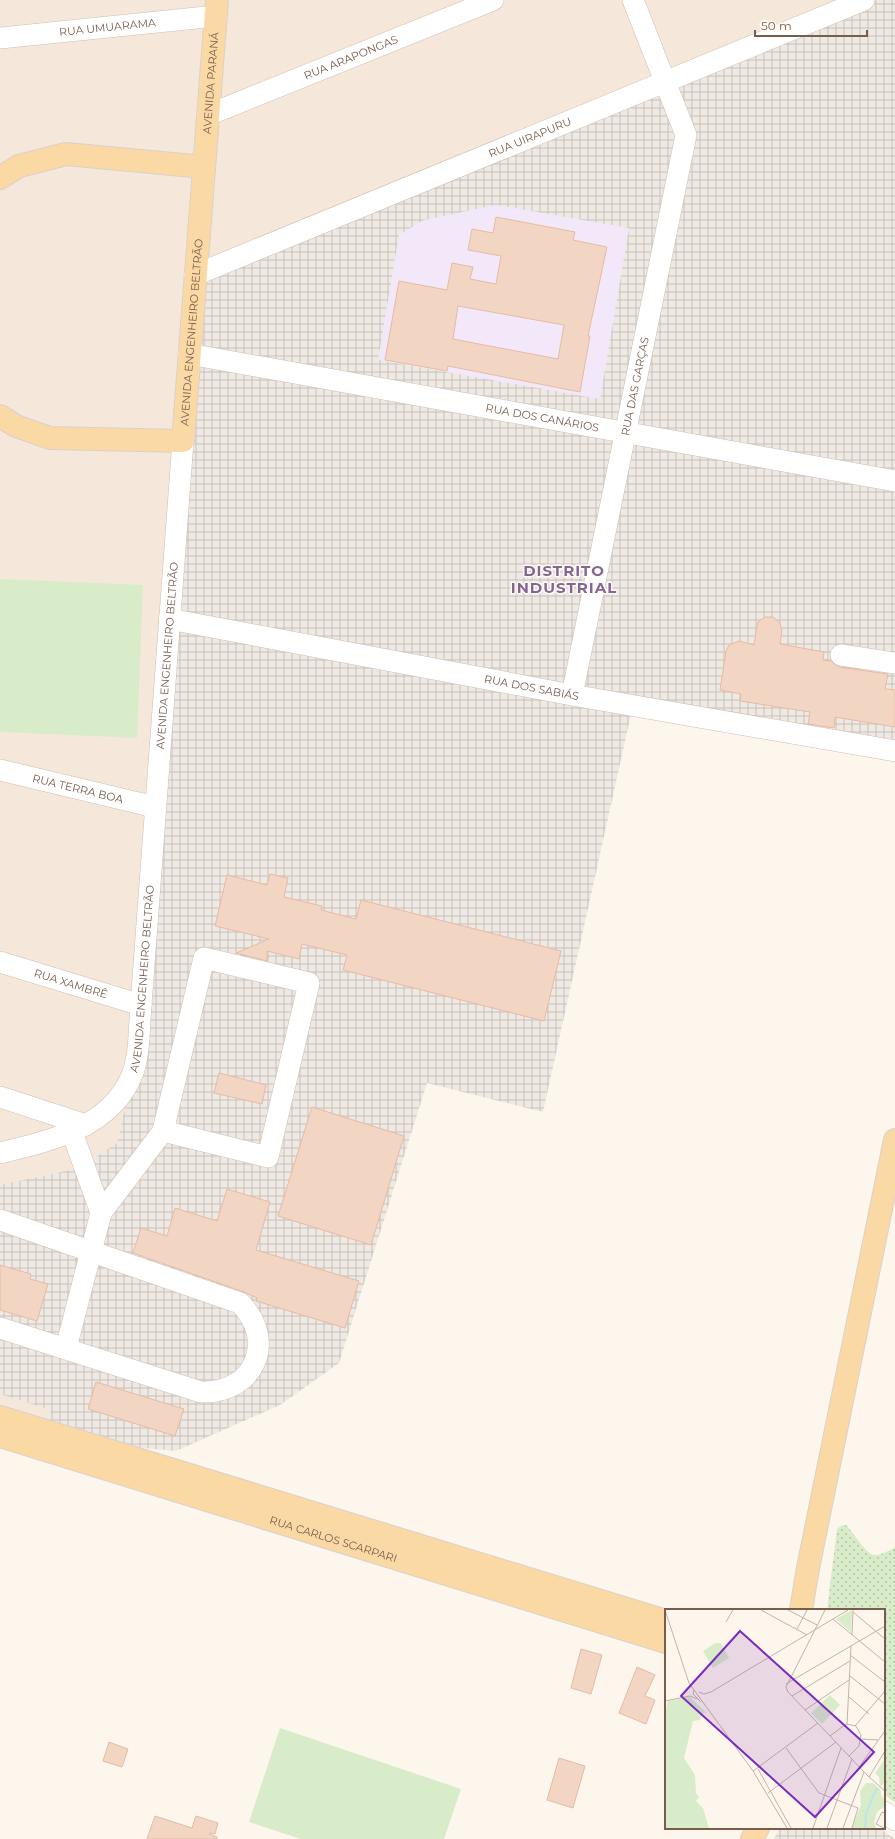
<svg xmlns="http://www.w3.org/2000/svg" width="895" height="1839" font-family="Montserrat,sans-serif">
	<defs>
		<pattern id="industrial-grid" width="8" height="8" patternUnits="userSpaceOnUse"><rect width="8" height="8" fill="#efe9e4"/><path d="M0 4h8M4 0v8" fill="none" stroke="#c7c0bb"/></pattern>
		<pattern id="grass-dots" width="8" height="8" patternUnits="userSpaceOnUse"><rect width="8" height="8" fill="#d8ecc9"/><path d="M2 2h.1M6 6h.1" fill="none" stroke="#b4c2a5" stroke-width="1.8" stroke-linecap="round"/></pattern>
	</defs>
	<rect width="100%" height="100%" fill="#fdf6ec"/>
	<!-- residential -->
	<polygon fill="#f5e8da" points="0,0 864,0 136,1059 101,1213 44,1439 0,1426"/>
	<!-- industrial -->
	<g fill="url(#industrial-grid)">
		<polygon points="864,0 895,0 895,751 633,705 543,1112 427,1083 339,1363 280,1405 176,1451 44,1439 51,1410 0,1394 0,1185 71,1170 96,1157 117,1143 136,1059 195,275"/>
		<polygon points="779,1828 880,1828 895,1839 774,1839"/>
	</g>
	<!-- education -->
	<polygon fill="#f3e8fa" points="496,205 629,228 600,399 378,360 399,235 424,220"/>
	<!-- grass -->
	<path fill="url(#grass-dots)" d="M842,1525H846C853,1532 866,1554 874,1555C881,1556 889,1550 895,1548V1803L884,1794V1610H827L837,1529Z"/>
	<!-- garden -->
	<g fill="#d8ecc9">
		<polygon points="0,579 143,585 137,738 0,732"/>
		<polygon points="280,1728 461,1789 444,1839 301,1839 249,1822"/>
	</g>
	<!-- building -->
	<g fill="#f3d5c3" stroke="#e6bba3" fill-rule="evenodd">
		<path d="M496,217L575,232L573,240L607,247L588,336H590L580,392L448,366L447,371L385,360L399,281L447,290L452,263L473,267L470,279L496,284L501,256L468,250L472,229L493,233ZM458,306L564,325L558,359L453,339Z"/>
		<polygon points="765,617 773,617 780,623 782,631 780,644 824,652 823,660 831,661 839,667 888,674 885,689 895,690 895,727 835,717 834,728 808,724 810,712 740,701 741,694 720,690 726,651 729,645 739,641 754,645 757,626 758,622"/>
		<polygon points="270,874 288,878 284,897 322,906 321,910 356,919 361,900 561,951 544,1021 343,970 347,955 302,944 299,959 267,951 267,961 236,953 269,939 215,926 227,875 267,885"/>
		<polygon points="219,1073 266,1085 262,1104 214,1093"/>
		<polygon points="312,1107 404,1136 371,1245 278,1216"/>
		<polygon points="227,1189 270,1202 256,1250 359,1281 345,1328 256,1301 257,1298 244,1292 133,1253 141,1228 167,1236 175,1208 217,1221"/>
		<polygon points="0,1265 31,1274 30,1279 48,1284 37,1321 0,1310"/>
		<polygon points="96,1382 184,1409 175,1436 88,1409"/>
		<polygon points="581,1649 602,1655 591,1694 571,1688"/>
		<polygon points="637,1667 655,1675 645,1696 655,1700 646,1724 619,1713"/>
		<polygon points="109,1742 128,1749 122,1767 103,1761"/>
		<polygon points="559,1758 585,1766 573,1808 547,1800"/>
		<polygon points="155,1816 192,1828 196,1816 218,1823 215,1834 210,1833 209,1834 217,1837 217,1839 147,1839"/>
	</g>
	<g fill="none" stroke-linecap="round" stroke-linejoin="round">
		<defs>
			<g id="minor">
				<path id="s1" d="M0,38L216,16"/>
				<path id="s2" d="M208,115L493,0"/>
				<path id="s3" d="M195,275L864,0"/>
				<path id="s4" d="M189,354L895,481"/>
				<path id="s5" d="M169,619L572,695L895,751"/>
				<polyline points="841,655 895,663"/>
				<path id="s6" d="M572,695L686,135L633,0"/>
				<path id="s7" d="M0,770L155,807"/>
				<path id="s8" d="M0,962L141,1005"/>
				<polyline points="0,1097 86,1125"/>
				<polyline points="72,1132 101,1213"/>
				<path id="s9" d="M0,1153C49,1141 111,1128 132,1075C140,1056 139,1026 141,1005L183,441"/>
				<path d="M0,1220L240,1303C277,1340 255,1394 201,1392L0,1328"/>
				<polyline points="66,1348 101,1213 163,1131 204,958 309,983 268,1157 163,1131"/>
				<polyline points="884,1812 895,1820"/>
			</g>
			<g id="major">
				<polyline points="0,178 19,166 66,154 204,167"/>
				<path id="s10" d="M0,416L16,426L50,438L183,441L217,0"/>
				<polyline points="0,1417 666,1621"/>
				<path id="s11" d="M0,1436L666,1642"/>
				<polyline points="801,1610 808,1568 895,1140"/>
				<polyline points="752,1839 758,1828"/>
			</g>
		</defs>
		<!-- minor casing -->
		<use href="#minor" stroke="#d1beb0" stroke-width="22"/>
		<!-- major casing -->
		<use href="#major" stroke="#dad1cd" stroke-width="24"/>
		<!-- minor -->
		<use href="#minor" stroke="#fff" stroke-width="21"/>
		<!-- major -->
		<use href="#major" stroke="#fbd9a5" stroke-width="22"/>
	</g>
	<g text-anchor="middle" stroke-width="3" stroke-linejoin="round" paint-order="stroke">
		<!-- street labels -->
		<g font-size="11" fill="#7a5c4d" stroke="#fffaf3">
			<text dy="4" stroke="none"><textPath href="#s1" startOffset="108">RUA UMUARAMA</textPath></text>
			<text dy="4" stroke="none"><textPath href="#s2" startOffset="154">RUA ARAPONGAS</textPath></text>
			<text dy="4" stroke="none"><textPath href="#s10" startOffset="547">AVENIDA PARANÁ</textPath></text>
			<text dy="4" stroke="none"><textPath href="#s3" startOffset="362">RUA UIRAPURU</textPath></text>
			<text dy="4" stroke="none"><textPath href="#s10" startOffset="297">AVENIDA ENGENHEIRO BELTRÃO</textPath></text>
			<text dy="4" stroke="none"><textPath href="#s6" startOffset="315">RUA DAS GARÇAS</textPath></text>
			<text dy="4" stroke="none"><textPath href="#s4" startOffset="359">RUA DOS CANÁRIOS</textPath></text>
			<text dy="4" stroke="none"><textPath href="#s9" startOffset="581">AVENIDA ENGENHEIRO BELTRÃO</textPath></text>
			<text dy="4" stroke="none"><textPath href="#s5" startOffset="369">RUA DOS SABIÁS</textPath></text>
			<text dy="4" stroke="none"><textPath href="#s7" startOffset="80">RUA TERRA BOA</textPath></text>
			<text dy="4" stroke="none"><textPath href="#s9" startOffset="257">AVENIDA ENGENHEIRO BELTRÃO</textPath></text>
			<text dy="4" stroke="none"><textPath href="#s8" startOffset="74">RUA XAMBRÊ</textPath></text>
			<text dy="4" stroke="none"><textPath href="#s11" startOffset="349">RUA CARLOS SCARPARI</textPath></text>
		</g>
		<!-- district labels -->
		<g font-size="15" font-weight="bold" letter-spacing="1" fill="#846695" stroke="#fffaf3">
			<text x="564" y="576">DISTRITO<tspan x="564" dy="17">INDUSTRIAL</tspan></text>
		</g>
	</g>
	<!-- overview -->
	<g transform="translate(665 1609)">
		<rect width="220" height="220" fill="#fdf6ec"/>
		<path d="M187,1L186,23L171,10ZM25,88L42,104H38L35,111L28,112L19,149L30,166L31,184L34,188L31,192L38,199L44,219H0V104L3,92Z" fill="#d8ecc9"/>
		<path d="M220,150V174L215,177L214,168L210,164ZM201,174H208L215,180L217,188L220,189V197L212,203L209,213L211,219H187L196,196L195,182Z" fill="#d8ecc9"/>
		<path d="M50,34H56L59,40L55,43L60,41L64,49L48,59L38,42ZM165,86L175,96L157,115L146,104Z" fill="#d8ecc9"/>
		<path fill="none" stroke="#bfe3e8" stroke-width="2" d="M200,219L201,204L212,179"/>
		<path fill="none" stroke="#c5b3a7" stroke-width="1" d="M0,1L24,74L88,162L122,219M96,1L142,26M123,1L152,16M160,1L121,78L123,83L165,127M188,3L220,30M168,10L220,53M61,13L68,1M132,20L142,1M187,26L188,1M185,46L220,73M185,67L220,95M121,75L220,17M29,81L28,85L36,93M34,83L39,85L46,83L183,1M127,87L185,52M184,88L204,105M0,92L25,87L32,90M140,101L184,71M182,115L186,37M190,117L220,82M197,130L213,131M121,139L154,184L193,199L187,219M184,147L194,137L196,126L191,117L181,115L165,127L199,163L204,168L220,182M194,158L220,122M93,160L126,219M88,162L153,114M204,168L220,142M103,184L171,133M148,219L176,139M162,219L187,150M178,219L199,163M219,219L211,215L217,203L220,204"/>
		<path fill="#7b2cbf" fill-opacity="0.15" stroke="#7b2cbf" stroke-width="2" d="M75,22L209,143L150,208L16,87Z"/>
		<rect width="220" height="220" fill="none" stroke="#7a5c4d" stroke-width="2"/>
	</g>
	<!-- scale -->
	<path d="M755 30v6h112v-6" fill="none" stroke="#7a5c4d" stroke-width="2"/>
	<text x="761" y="30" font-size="12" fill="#7a5c4d" stroke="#fffaf3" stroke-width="3" paint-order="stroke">50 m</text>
</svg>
